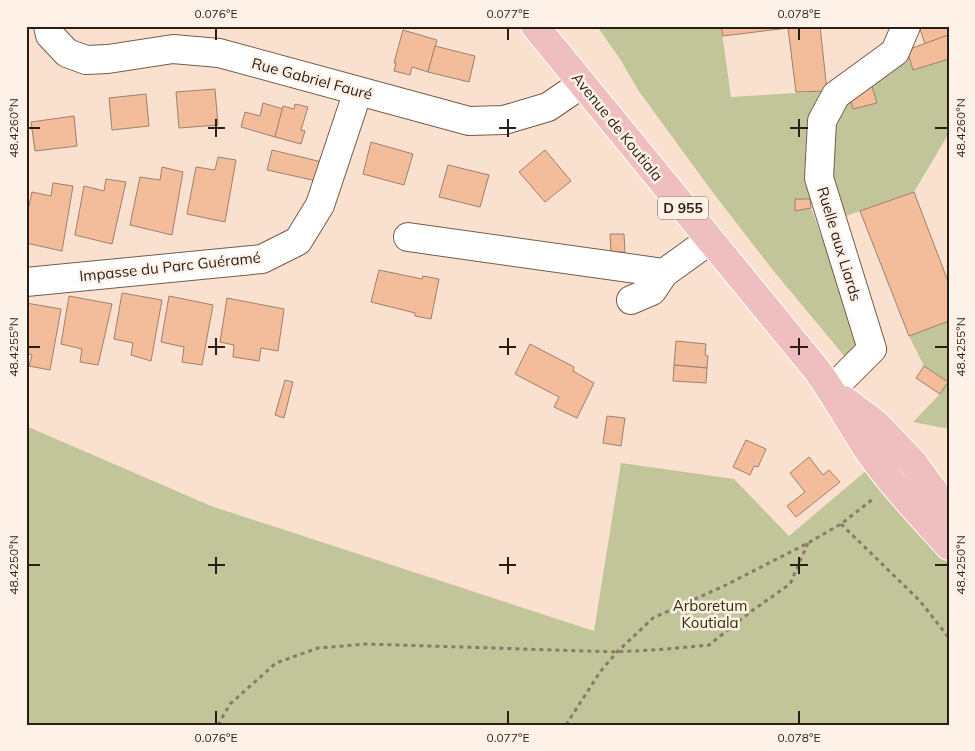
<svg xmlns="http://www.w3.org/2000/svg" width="975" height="751" font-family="Mulish,sans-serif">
	<rect width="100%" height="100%" fill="#fae1cf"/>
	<!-- green -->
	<g fill="#c1c599">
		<polygon points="597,26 721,26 731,97 827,91 810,149 810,199 795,199 795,210 811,208 859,338 860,345 846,358 772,269 711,190 638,90 622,62"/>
		<polygon points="907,50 913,70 949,59 949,133 914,192 843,217 830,177 832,122 850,98 853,109 876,103 870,80"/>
		<polygon points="949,321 949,429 913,422 940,394 948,382 924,366 909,336"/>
		<polygon points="26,426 211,506 594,631 621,463 734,479 789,536 874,464 949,553 949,725 26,725"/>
	</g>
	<!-- building -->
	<g fill="#f3bc9a" stroke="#9e806d">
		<polygon points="721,26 820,26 827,91 796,92 788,28 723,36"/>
		<polygon points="919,26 949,26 949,35 925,44"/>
		<polygon points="403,30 437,40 428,72 412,67 410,75 394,71 396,63 394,63"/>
		<polygon points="948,35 949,59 913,70 907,50"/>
		<polygon points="435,46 475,56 469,82 428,72"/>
		<polygon points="870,80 877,103 853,109 850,98"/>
		<polygon points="215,89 218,125 179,128 176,92"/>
		<polygon points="146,94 149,126 112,130 109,98"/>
		<polygon points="263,103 283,109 275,137 241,127 245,112 260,116"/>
		<polygon points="295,104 308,107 301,130 305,131 301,144 275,137 283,106 294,109"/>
		<polygon points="74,116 77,146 35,151 31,122"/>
		<polygon points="371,142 413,154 404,185 363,174"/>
		<polygon points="272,150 322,162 317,181 267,170"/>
		<polygon points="545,150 571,181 545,202 519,172"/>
		<polygon points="218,157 236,160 225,222 187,214 196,167 215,170"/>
		<polygon points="448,165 489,175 480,207 439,197"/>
		<polygon points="162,167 183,172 172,235 130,225 140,177 160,180"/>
		<polygon points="106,179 126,182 112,244 75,235 84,186 104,191"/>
		<polygon points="53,183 73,186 62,251 26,243 26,219 32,192 51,196"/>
		<polygon points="914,192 949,284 949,321 909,336 860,211"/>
		<polygon points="795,199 810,199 811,208 795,211"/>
		<polygon points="610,234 624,234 625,252 611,252"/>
		<polygon points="379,270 422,279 423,276 439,279 431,319 415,316 415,313 371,302"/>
		<polygon points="122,293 162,300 151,361 131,355 133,343 114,339"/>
		<polygon points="69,296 112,304 98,365 80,362 82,349 61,344"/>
		<polygon points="169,296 213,305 202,365 182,362 184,347 161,342"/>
		<polygon points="227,298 284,309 278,351 261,348 259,361 233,357 234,345 220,342"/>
		<polygon points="26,303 61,309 50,370 29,366 32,355 26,353"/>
		<polygon points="676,341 706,344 705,355 708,356 707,368 674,365"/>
		<polygon points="530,344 574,367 573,371 594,383 577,418 554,407 559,397 515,374"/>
		<polygon points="674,365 707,368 706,383 673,381"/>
		<polygon points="924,366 948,382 940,394 916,378"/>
		<polygon points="285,380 293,382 284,418 275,415"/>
		<polygon points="607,416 625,418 621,446 603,443"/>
		<polygon points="746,440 766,449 758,467 754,466 750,475 733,467"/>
		<polygon points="809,457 823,475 829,470 840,482 796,517 787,506 805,492 790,473"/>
	</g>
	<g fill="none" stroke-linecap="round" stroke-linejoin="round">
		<defs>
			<g id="minor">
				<polyline points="48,26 50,35 67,53 86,60 108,59 173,49 219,53 469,121 504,120 548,107 582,84"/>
				<polyline points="408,237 664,273 710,240"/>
				<polyline points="26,282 262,259 298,241 320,205 358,91"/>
				<polyline points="631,300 652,291 664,273"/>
				<polyline points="831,390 872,349 819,178 822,121 836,95 895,52 906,26"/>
			</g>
			<g id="primary">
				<path d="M535,26L816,369C836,396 851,425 870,453C893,486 922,516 949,546"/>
				<polyline points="844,400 876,424 914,464 949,512"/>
			</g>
		</defs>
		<!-- minor casing -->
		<use href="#minor" stroke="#765b48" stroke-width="30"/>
		<!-- primary casing -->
		<use href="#primary" stroke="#fff" stroke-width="30"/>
		<!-- path -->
		<g stroke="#8a796c" stroke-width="3" stroke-dasharray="4 4" stroke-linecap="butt">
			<polyline points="841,524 920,601 949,638"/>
			<polyline points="218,725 230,704 276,663 318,648 367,644 617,652 666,649 709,645 753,610 790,584 808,543"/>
			<polyline points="566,725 600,672 617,652 653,618 726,585 808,543 841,524 873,499"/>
		</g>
		<!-- minor -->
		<use href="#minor" stroke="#fff" stroke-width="28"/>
		<!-- primary -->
		<use href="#primary" stroke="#efbebf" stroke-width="28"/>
	</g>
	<!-- ticks -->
	<path fill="none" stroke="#291e15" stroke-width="2" d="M216,28V40M508,28V40M799,28V40M216,119V137M508,119V137M799,119V137M28,128H40M208,128H225M499,128H516M790,128H808M935,128H948M216,338V355M508,338V355M799,338V355M28,347H40M208,347H225M499,347H516M790,347H808M935,347H948M216,557V574M508,557V574M799,557V574M28,565H40M208,565H225M499,565H516M790,565H808M935,565H948M216,711V724M508,711V724M799,711V724"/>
	<g text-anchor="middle" stroke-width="5" stroke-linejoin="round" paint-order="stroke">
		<!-- shield labels -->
		<rect fill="#fef1e8" stroke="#695d54" stroke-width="1" x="658" y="196.5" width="50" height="23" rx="4"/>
		<g font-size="14" font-weight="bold" fill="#291e15">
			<text x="683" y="213">D 955</text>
		</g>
		<!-- street labels -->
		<g font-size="15" fill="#291e15" stroke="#fef1e8">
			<text transform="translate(312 79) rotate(15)" y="5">Rue Gabriel Fauré</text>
			<text transform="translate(617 127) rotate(51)" y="5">Avenue de Koutiala</text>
			<text transform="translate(839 244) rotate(73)" y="5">Ruelle aux Liards</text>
			<text transform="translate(170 267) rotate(-6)" y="5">Impasse du Parc Guéramé</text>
		</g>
		<!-- park labels -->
		<g font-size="15" fill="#303101" stroke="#fef1e8">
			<text x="710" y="611">Arboretum<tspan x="710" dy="17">Koutiala</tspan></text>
		</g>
	</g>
	<!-- border -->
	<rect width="975" height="751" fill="none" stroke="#fef1e8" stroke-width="55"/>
	<rect x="28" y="28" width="920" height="696" fill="none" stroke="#291e15" stroke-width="2"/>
	<g font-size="12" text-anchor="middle" fill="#291e15">
		<text x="216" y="18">0.076°E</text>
		<text x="508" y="18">0.077°E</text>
		<text x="799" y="18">0.078°E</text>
		<text transform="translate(14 128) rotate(-90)" y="4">48.4260°N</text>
		<text transform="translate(961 128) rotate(-90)" y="4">48.4260°N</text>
		<text transform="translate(14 347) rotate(-90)" y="4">48.4255°N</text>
		<text transform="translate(961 347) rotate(-90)" y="4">48.4255°N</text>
		<text transform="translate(14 565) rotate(-90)" y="4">48.4250°N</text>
		<text transform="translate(961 565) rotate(-90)" y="4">48.4250°N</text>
		<text x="216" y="742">0.076°E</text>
		<text x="508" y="742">0.077°E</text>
		<text x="799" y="742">0.078°E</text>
	</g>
</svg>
